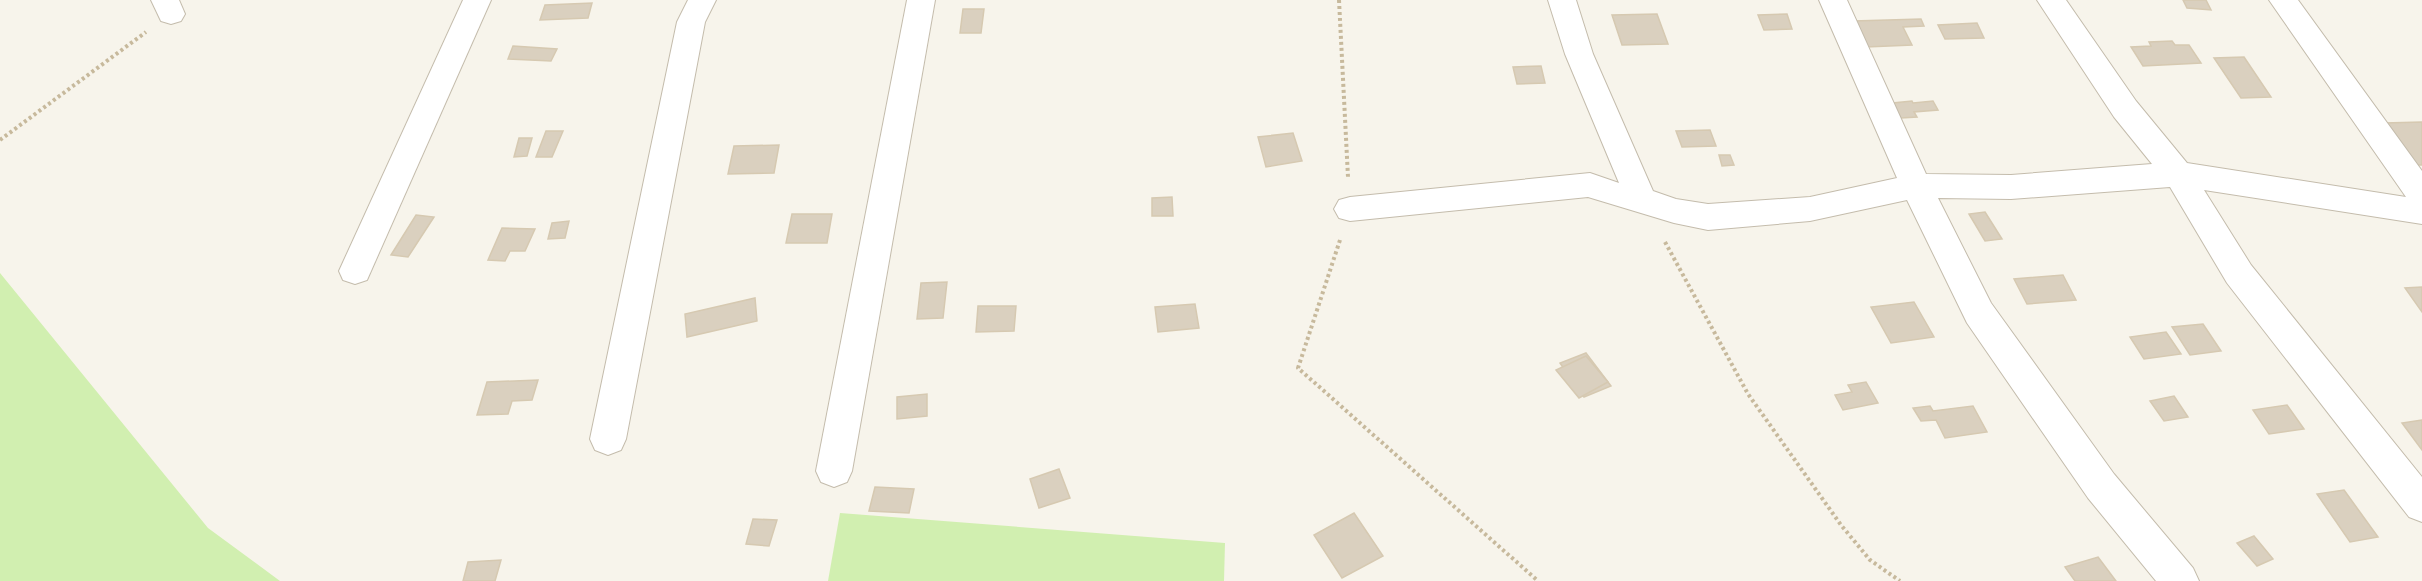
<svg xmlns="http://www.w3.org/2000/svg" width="2422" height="581" font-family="Ubuntu,sans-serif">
	<rect width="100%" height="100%" fill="#f7f4eb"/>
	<!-- green -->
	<g fill="#d1efb0">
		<polygon points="0,273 208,528 280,581 0,581"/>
		<polygon points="840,513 1225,543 1224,581 828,581"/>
	</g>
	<!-- building -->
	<g fill="#dad0bf" stroke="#d6c9b1" stroke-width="1.5">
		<polygon points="2183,0 2206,0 2211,10 2187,8"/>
		<polygon points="592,3 588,18 540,20 545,5"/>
		<polygon points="963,9 984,9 981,33 960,33"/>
		<polygon points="1657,14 1668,44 1622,45 1612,15"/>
		<polygon points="1787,14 1792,29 1764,30 1758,15"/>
		<polygon points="1921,19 1924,26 1903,27 1912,45 1866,47 1854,21"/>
		<polygon points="1977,23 1984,38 1945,39 1938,25"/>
		<polygon points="2172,41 2175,45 2189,45 2201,63 2143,66 2131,47 2151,46 2149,42"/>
		<polygon points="513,46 557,49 551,61 508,59"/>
		<polygon points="2244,57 2271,97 2241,98 2214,58"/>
		<polygon points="1541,66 1545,83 1517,84 1513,67"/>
		<polygon points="1912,101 1913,103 1933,101 1938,110 1914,112 1917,117 1901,118 1893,103"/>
		<polygon points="2422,122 2422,165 2416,165 2385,123"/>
		<polygon points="1710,130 1716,146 1682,147 1676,131"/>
		<polygon points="546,131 563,131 552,157 536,157"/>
		<polygon points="1293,133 1302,161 1266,167 1258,137"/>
		<polygon points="519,138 532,138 527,156 514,157"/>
		<polygon points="779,145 774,173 728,174 734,146"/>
		<polygon points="1719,155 1730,155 1734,165 1722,166"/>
		<polygon points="1172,197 1173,216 1152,216 1152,198"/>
		<polygon points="1985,212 2002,239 1985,241 1969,214"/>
		<polygon points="792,214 832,214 827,243 786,243"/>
		<polygon points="416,215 434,217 408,257 391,255"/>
		<polygon points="569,221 565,238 548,239 552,223"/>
		<polygon points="502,228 535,229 525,251 510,251 505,261 488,260"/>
		<polygon points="2063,275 2076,300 2027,304 2014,279"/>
		<polygon points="947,282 943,318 917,319 921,283"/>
		<polygon points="2422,287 2422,312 2405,288"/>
		<polygon points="755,298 757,321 687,337 685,314"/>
		<polygon points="1914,302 1934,337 1891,343 1871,307"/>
		<polygon points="1195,304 1199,328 1158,332 1155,307"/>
		<polygon points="978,306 1016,306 1014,331 976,332"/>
		<polygon points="2203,324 2221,351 2190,355 2172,327"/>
		<polygon points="2166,332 2181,354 2144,359 2130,337"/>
		<polygon points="1586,353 1611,386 1584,397 1560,363"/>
		<polygon points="1586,356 1608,382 1579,398 1556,370"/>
		<polygon points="538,380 532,400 512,401 508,414 477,415 487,382"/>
		<polygon points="1866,382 1878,403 1843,410 1835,395 1852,392 1848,385"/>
		<polygon points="927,394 927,416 897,419 897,397"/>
		<polygon points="2174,396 2188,417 2164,421 2150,401"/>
		<polygon points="2287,405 2304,429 2269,434 2253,410"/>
		<polygon points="1930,406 1933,411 1973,406 1987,432 1945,438 1936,420 1921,421 1913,408"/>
		<polygon points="2422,420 2422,450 2402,423"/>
		<polygon points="1059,469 1070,498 1039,508 1030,479"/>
		<polygon points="875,487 914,489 909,513 869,511"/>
		<polygon points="2344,490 2378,537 2350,542 2317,494"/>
		<polygon points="1354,513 1383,556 1342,578 1314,535"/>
		<polygon points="753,519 777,520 769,546 746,544"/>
		<polygon points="2254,536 2273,559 2257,566 2237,543"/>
		<polygon points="2098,557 2116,581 2075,581 2065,567"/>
		<polygon points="501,560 495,581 463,581 468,562"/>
	</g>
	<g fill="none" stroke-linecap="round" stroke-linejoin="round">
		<defs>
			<g id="minor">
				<polygon points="151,0 179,0 185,14 181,21 171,24 161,21"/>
				<polygon points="463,0 491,0 367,280 355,284 343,280 339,271"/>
				<polygon points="688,0 716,0 705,22 626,439 621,450 608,455 595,450 590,439 677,22"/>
				<polygon points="907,0 935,0 852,471 847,482 834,487 821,482 816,471"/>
				<polygon points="1548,0 1576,0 1593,54 1653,191 1676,199 1708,204 1810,197 1897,178 1819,0 1847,0 1926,174 2011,175 2152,164 2114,117 2037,0 2066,0 2136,101 2187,163 2406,197 2269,0 2298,0 2422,171 2422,224 2204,190 2251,265 2422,477 2422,522 2409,517 2227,283 2170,187 2011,199 1938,198 1991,303 2114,474 2193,568 2199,581 2156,581 2088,498 1967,323 1907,200 1810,221 1708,230 1674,223 1588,197 1350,221 1339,218 1334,209 1339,200 1350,197 1590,173 1619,183 1565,54"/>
			</g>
		</defs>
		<!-- minor casing -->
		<use href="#minor" stroke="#c4bcac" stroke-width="2"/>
		<!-- path -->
		<g stroke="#c7b99c" stroke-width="4" stroke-dasharray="3 3" stroke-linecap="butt">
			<polyline points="1339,0 1348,177"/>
			<polyline points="0,140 146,32"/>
			<polyline points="1340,240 1298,368 1538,581"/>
			<polyline points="1665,242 1748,394 1841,525 1870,560 1900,581"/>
		</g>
		<!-- minor -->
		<use href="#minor" fill="#fff" fill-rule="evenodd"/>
	</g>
</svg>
